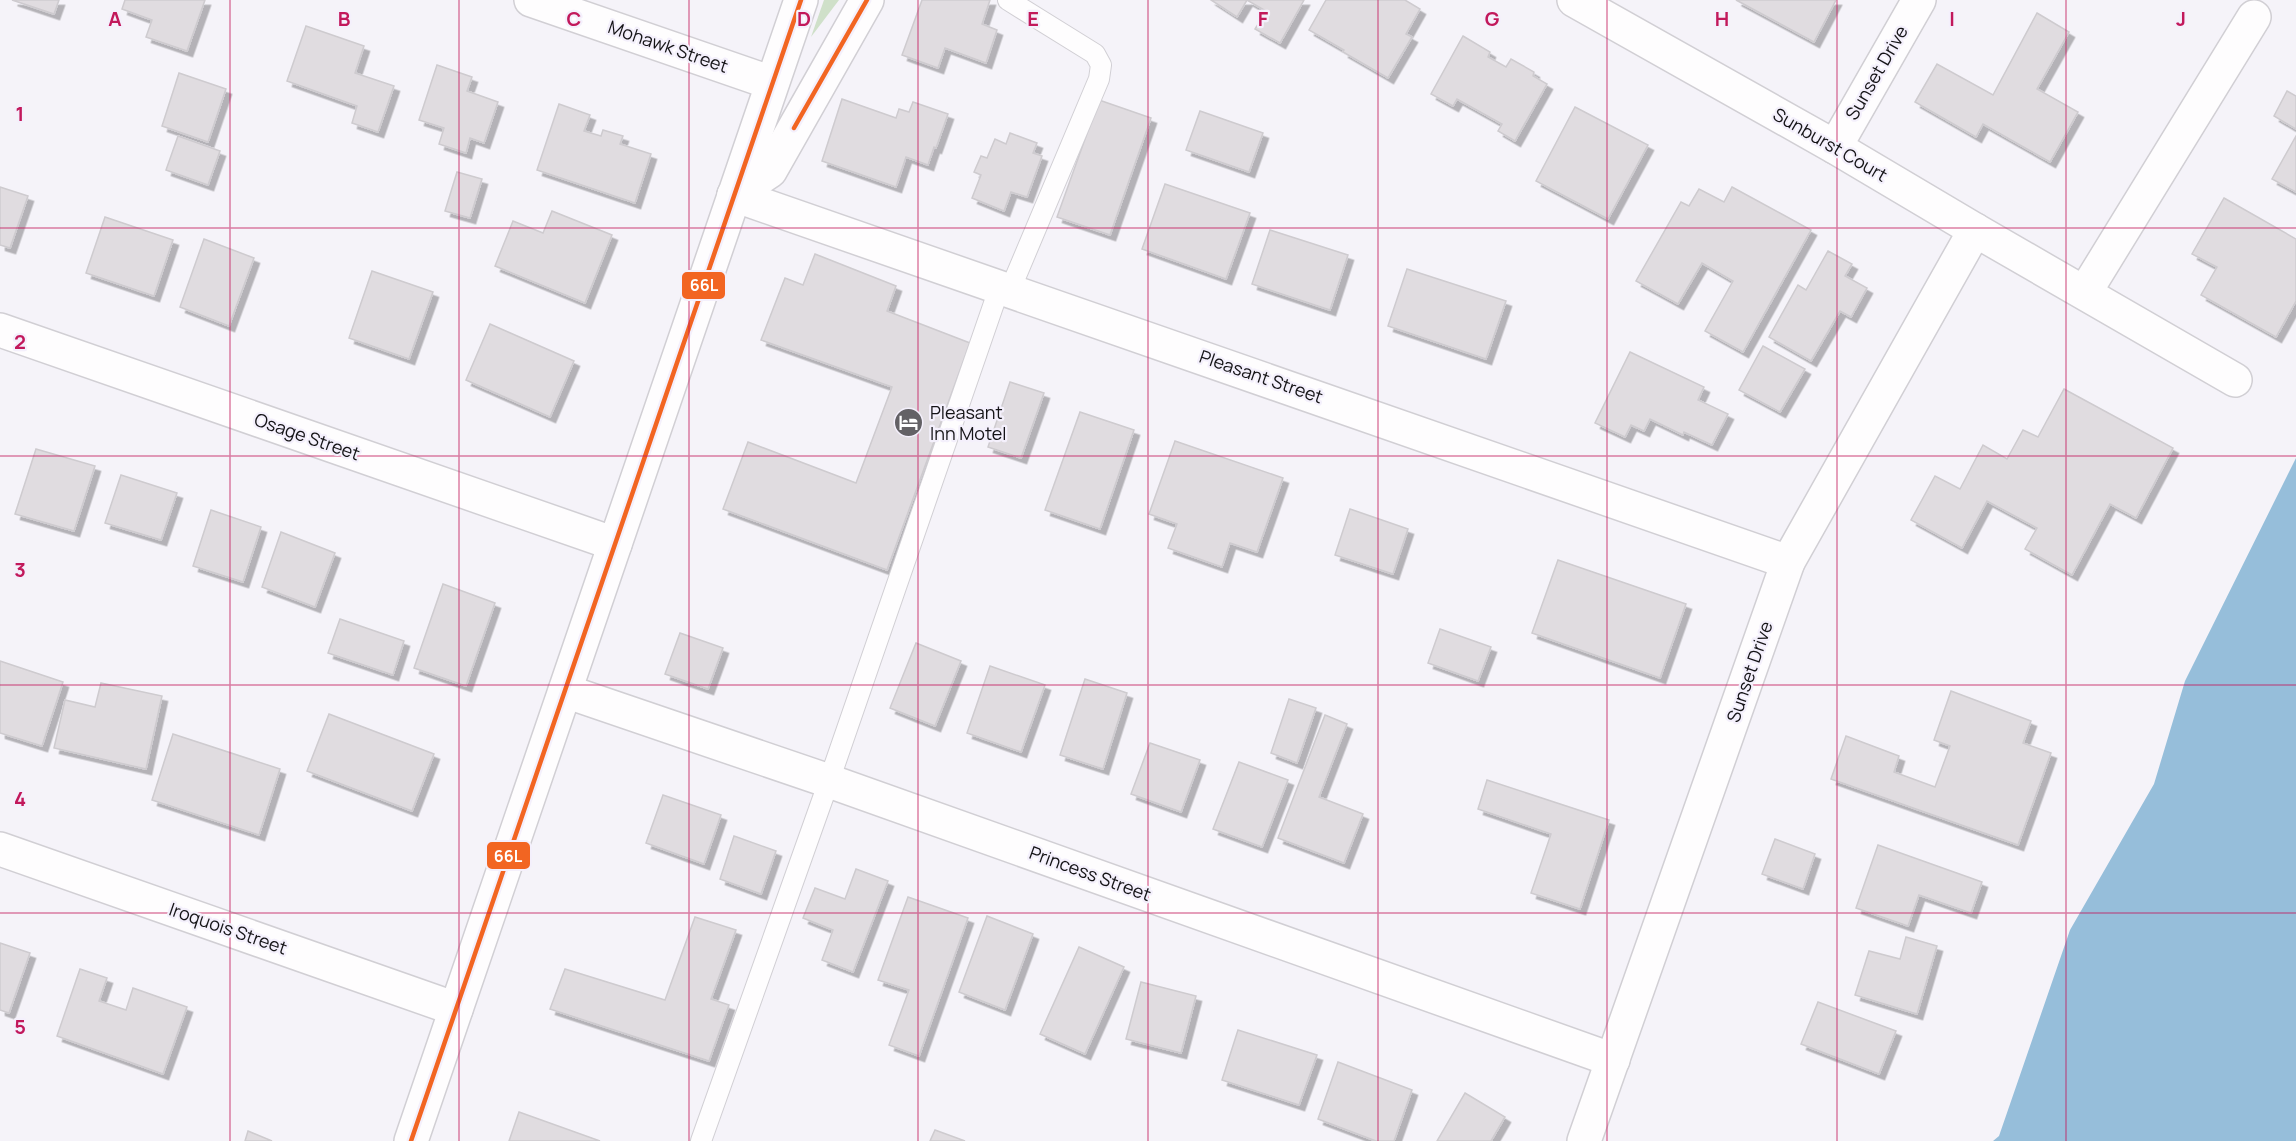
<svg xmlns="http://www.w3.org/2000/svg" width="2296" height="1141" font-family="Manrope,sans-serif">
	<defs>
		<filter id="shadow"><feDropShadow dx="5.5" dy="5.5" stdDeviation="0" flood-color="#0004"/></filter>
	</defs>
	<rect width="100%" height="100%" fill="#f5f3f9"/>
	<!-- green -->
	<polygon fill="#cfe0c9" points="824,0 839,0 811,37"/>
	<!-- water -->
	<polygon fill="#96beda" points="2296,458 2296,1141 1993,1141 1999,1136 2070,930 2154,784 2185,681"/>
	<!-- building -->
	<g fill="#e0dce0" stroke="#cecbcf" stroke-width="1.5" filter="url(#shadow)">
		<polygon points="12,0 59,0 54,14"/>
		<polygon points="125,0 205,0 187,51 146,37 152,20 122,9"/>
		<polygon points="922,0 990,0 982,24 997,30 986,63 945,48 938,68 902,55"/>
		<polygon points="1211,0 1304,0 1280,43 1255,29 1266,11 1247,0 1237,17"/>
		<polygon points="1326,0 1405,0 1420,9 1406,34 1412,37 1388,78 1343,52 1344,50 1309,30"/>
		<polygon points="1736,0 1836,0 1814,42"/>
		<polygon points="2037,13 2069,32 2037,89 2078,112 2050,162 1983,124 1976,137 1915,102 1937,64 1993,95"/>
		<polygon points="306,26 364,46 355,73 394,86 378,132 352,123 357,106 287,81"/>
		<polygon points="1463,36 1490,52 1488,57 1506,67 1511,59 1534,72 1533,76 1547,84 1515,141 1498,131 1502,124 1457,99 1453,106 1431,94"/>
		<polygon points="437,65 472,77 467,91 498,102 484,143 470,138 466,153 439,144 444,128 419,120"/>
		<polygon points="179,73 226,89 208,142 162,126"/>
		<polygon points="2287,91 2296,96 2296,129 2274,116"/>
		<polygon points="842,99 896,118 899,109 909,112 913,102 948,114 936,148 934,147 928,165 906,157 896,187 822,161"/>
		<polygon points="1099,100 1151,118 1110,235 1057,217"/>
		<polygon points="559,104 590,115 584,131 601,136 603,130 623,136 620,144 651,154 635,203 537,170"/>
		<polygon points="1575,107 1648,145 1608,219 1536,181"/>
		<polygon points="1200,111 1263,133 1249,172 1186,150"/>
		<polygon points="1010,133 1037,143 1033,153 1042,156 1027,197 1011,192 1004,211 972,198 981,175 974,172 981,156 987,158 995,139 1006,144"/>
		<polygon points="178,136 220,151 208,185 166,170"/>
		<polygon points="2296,136 2296,192 2272,179"/>
		<polygon points="457,172 482,179 470,218 445,211"/>
		<polygon points="1165,184 1250,213 1226,279 1142,249"/>
		<polygon points="0,187 28,196 10,248 0,245"/>
		<polygon points="1732,187 1811,230 1743,352 1705,331 1733,281 1702,263 1678,304 1636,281 1681,202 1689,206 1699,189 1724,202"/>
		<polygon points="2224,198 2296,239 2296,301 2276,337 2201,295 2217,267 2192,254"/>
		<polygon points="552,211 612,235 585,303 495,266 513,221 543,233"/>
		<polygon points="105,217 173,240 154,296 86,273"/>
		<polygon points="1270,230 1348,255 1330,310 1252,284"/>
		<polygon points="204,239 254,258 229,326 180,307"/>
		<polygon points="1828,251 1852,264 1845,276 1867,288 1851,317 1840,311 1811,361 1769,337 1798,285 1806,290"/>
		<polygon points="815,254 896,286 887,311 970,343 887,570 723,509 748,442 856,483 892,387 761,340 785,278 803,285"/>
		<polygon points="1407,269 1506,301 1486,359 1388,326"/>
		<polygon points="372,271 433,292 409,359 349,338"/>
		<polygon points="490,324 574,361 550,417 466,380"/>
		<polygon points="1763,346 1805,369 1780,412 1739,390"/>
		<polygon points="1630,352 1704,387 1698,400 1728,414 1712,445 1684,432 1683,435 1650,419 1644,431 1631,425 1625,437 1595,423"/>
		<polygon points="1010,382 1044,393 1021,458 988,447"/>
		<polygon points="2064,389 2173,448 2136,518 2110,504 2072,575 2025,549 2037,528 1987,501 1962,548 1911,520 1935,476 1960,489 1983,445 2007,459 2023,430 2038,437"/>
		<polygon points="1080,412 1134,430 1100,529 1045,510"/>
		<polygon points="1175,441 1283,478 1257,552 1230,543 1222,567 1168,548 1177,524 1149,514"/>
		<polygon points="36,449 95,466 74,531 15,514"/>
		<polygon points="121,475 177,493 161,540 105,523"/>
		<polygon points="1350,509 1408,529 1393,574 1335,555"/>
		<polygon points="211,510 261,527 243,582 193,566"/>
		<polygon points="281,532 335,553 315,607 262,587"/>
		<polygon points="1558,560 1686,604 1660,678 1532,633"/>
		<polygon points="443,584 495,603 466,686 414,668"/>
		<polygon points="340,619 404,641 393,675 328,653"/>
		<polygon points="1440,629 1491,647 1478,681 1428,663"/>
		<polygon points="680,633 723,648 708,689 665,674"/>
		<polygon points="916,643 961,661 935,726 890,708"/>
		<polygon points="0,661 63,682 42,746 0,733"/>
		<polygon points="990,666 1045,685 1021,752 967,733"/>
		<polygon points="1085,679 1127,693 1103,769 1060,755"/>
		<polygon points="101,683 162,696 146,769 54,748 65,700 95,707"/>
		<polygon points="1951,691 2031,721 2023,743 2051,753 2018,845 1831,779 1846,736 1899,756 1894,772 1935,787 1950,746 1934,740"/>
		<polygon points="1289,699 1316,708 1297,763 1271,753"/>
		<polygon points="329,714 434,754 412,811 307,771"/>
		<polygon points="1325,715 1347,724 1319,797 1363,814 1344,863 1278,838"/>
		<polygon points="173,734 280,769 259,835 152,800"/>
		<polygon points="1150,743 1200,760 1181,812 1131,794"/>
		<polygon points="1239,762 1288,780 1262,847 1213,829"/>
		<polygon points="1487,780 1609,820 1580,909 1531,893 1551,834 1478,809"/>
		<polygon points="663,795 721,815 704,864 646,843"/>
		<polygon points="734,836 776,851 761,894 720,879"/>
		<polygon points="1775,839 1815,854 1803,889 1762,874"/>
		<polygon points="1878,845 1982,882 1971,913 1919,895 1908,926 1856,908"/>
		<polygon points="856,869 888,881 853,972 822,960 833,930 803,918 815,888 845,899"/>
		<polygon points="908,897 968,918 919,1056 889,1045 909,990 878,980"/>
		<polygon points="987,916 1033,934 1005,1010 959,992"/>
		<polygon points="695,917 736,930 711,999 729,1005 709,1061 550,1009 565,969 665,1000"/>
		<polygon points="1906,937 1937,946 1917,1014 1855,995 1869,951 1900,959"/>
		<polygon points="0,943 30,953 9,1013 0,1010"/>
		<polygon points="1079,947 1124,967 1085,1054 1040,1034"/>
		<polygon points="80,969 107,978 99,1001 126,1010 133,988 187,1007 163,1074 57,1036"/>
		<polygon points="1141,982 1196,996 1181,1053 1126,1039"/>
		<polygon points="1818,1002 1896,1031 1879,1074 1801,1044"/>
		<polygon points="1238,1030 1317,1055 1299,1105 1222,1080"/>
		<polygon points="1338,1062 1412,1090 1394,1141 1376,1141 1318,1119"/>
		<polygon points="1465,1093 1505,1117 1491,1141 1437,1141"/>
		<polygon points="519,1112 600,1141 509,1141"/>
		<polygon points="935,1130 965,1141 930,1141"/>
		<polygon points="248,1131 272,1141 245,1141"/>
	</g>
	<g fill="none" stroke-linecap="round" stroke-linejoin="round">
		<defs>
			<g id="service">
				<polyline points="1008,0 1095,54 1101,65 1099,79 1010,290"/>
				<polyline points="701,1141 829,781 1000,286"/>
			</g>
			<g id="minor">
				<polyline points="531,0 772,83"/>
				<polyline points="1574,0 1835,147 1975,230 2235,380"/>
				<polyline points="1835,147 1919,0"/>
				<polyline points="734,195 1788,562"/>
				<polyline points="2085,292 2254,17"/>
				<polyline points="0,330 615,544"/>
				<polyline points="565,691 829,781 1613,1060"/>
				<polyline points="0,849 456,1009"/>
				<polyline points="1584,1141 1788,562 1975,230"/>
			</g>
			<polyline id="tertiary" points="734,195 770,171 867,0"/>
			<polyline id="secondary" points="411,1141 801,0"/>
		</defs>
		<!-- service casing -->
		<use href="#service" stroke="#d1cfd4" stroke-width="22"/>
		<!-- minor casing -->
		<use href="#minor" stroke="#d1cfd4" stroke-width="36"/>
		<!-- tertiary casing -->
		<use href="#tertiary" stroke="#d1cfd4" stroke-width="36"/>
		<!-- secondary casing -->
		<use href="#secondary" stroke="#d1cfd4" stroke-width="36"/>
		<!-- service -->
		<use href="#service" stroke="#fefdfe" stroke-width="20"/>
		<!-- minor -->
		<use href="#minor" stroke="#fefdfe" stroke-width="33"/>
		<!-- tertiary -->
		<use href="#tertiary" stroke="#fefdfe" stroke-width="33"/>
		<!-- secondary -->
		<use href="#secondary" stroke="#fefdfe" stroke-width="33"/>
		<defs>
			<g id="bus-1">
				<polyline points="794,128 867,0"/>
				<polyline points="411,1141 801,0"/>
			</g>
		</defs>
		<!-- bus-1 casing -->
		<use href="#bus-1" stroke="#f4f0fc" stroke-width="9"/>
		<!-- bus-1 -->
		<use href="#bus-1" stroke="#f26522" stroke-width="4.5"/>
	</g>
	<!-- grid -->
	<path fill="none" stroke="#c2185b" stroke-width="1.5" stroke-opacity="0.55" d="M230,0V1141M459,0V1141M689,0V1141M918,0V1141M1148,0V1141M1378,0V1141M1607,0V1141M1837,0V1141M2066,0V1141M0,228H2296M0,456H2296M0,685H2296M0,913H2296"/>
	<!-- icons -->
	<defs>
		<symbol id="hotel-disc" viewBox="-11 -11 22 22"><circle r="9.5" fill="#636165" stroke="#f4f0fc"/><path d="M-6-4.5h1.5V1H6V5H4.5V3h-9V5H-6ZM-4 0a1.8 1.8 0 1 1 3.6 0ZM.5 0V-2.5h3Q6-2.5 6 0Z" fill="#fff"/></symbol>
	</defs>
	<g fill-rule="evenodd">
		<use href="#hotel-disc" x="892" y="406" width="33" height="33"/>
	</g>
	<g text-anchor="middle" stroke-width="4.5" stroke-linejoin="round" paint-order="stroke">
		<!-- street labels -->
		<g font-size="18" fill="#141316" stroke="#f4f0fc">
			<text transform="translate(668 47) rotate(19)" y="6">Mohawk Street</text>
			<text transform="translate(1877 73) rotate(-60)" y="6">Sunset Drive</text>
			<text transform="translate(1830 145) rotate(30)" y="6">Sunburst Court</text>
			<text transform="translate(1261 377) rotate(19)" y="6">Pleasant Street</text>
			<text transform="translate(307 437) rotate(19)" y="6">Osage Street</text>
			<text transform="translate(1750 672) rotate(-71)" y="6">Sunset Drive</text>
			<text transform="translate(1090 874) rotate(20)" y="6">Princess Street</text>
			<text transform="translate(228 929) rotate(19)" y="6">Iroquois Street</text>
		</g>
		<!-- poi labels -->
		<g font-size="18" fill="#141316" stroke="#f4f0fc" text-anchor="start">
			<text x="930" y="419">Pleasant<tspan x="930" dy="21">Inn Motel</tspan></text>
		</g>
	</g>
	<g font-size="20" text-anchor="middle" font-weight="bold" fill="#c2185b" stroke="#f4f0fc" stroke-width="4.5" stroke-linejoin="round" paint-order="stroke">
		<text x="115" y="26">A</text>
		<text x="344" y="26">B</text>
		<text x="574" y="26">C</text>
		<text x="804" y="26">D</text>
		<text x="1033" y="26">E</text>
		<text x="1263" y="26">F</text>
		<text x="1492" y="26">G</text>
		<text x="1722" y="26">H</text>
		<text x="1952" y="26">I</text>
		<text x="2181" y="26">J</text>
		<text x="20" y="121">1</text>
		<text x="20" y="349">2</text>
		<text x="20" y="577">3</text>
		<text x="20" y="806">4</text>
		<text x="20" y="1034">5</text>
	</g>
	<g stroke="#f4f0fc" stroke-width="2">
		<rect x="681" y="271" width="45" height="29" rx="6" fill="#f26522"/>
		<rect x="486" y="841" width="45" height="29" rx="6" fill="#f26522"/>
	</g>
	<g font-size="16" text-anchor="middle" font-weight="bold" fill="#fff">
		<text x="704" y="291">66L</text>
		<text x="508" y="862">66L</text>
	</g>
</svg>
